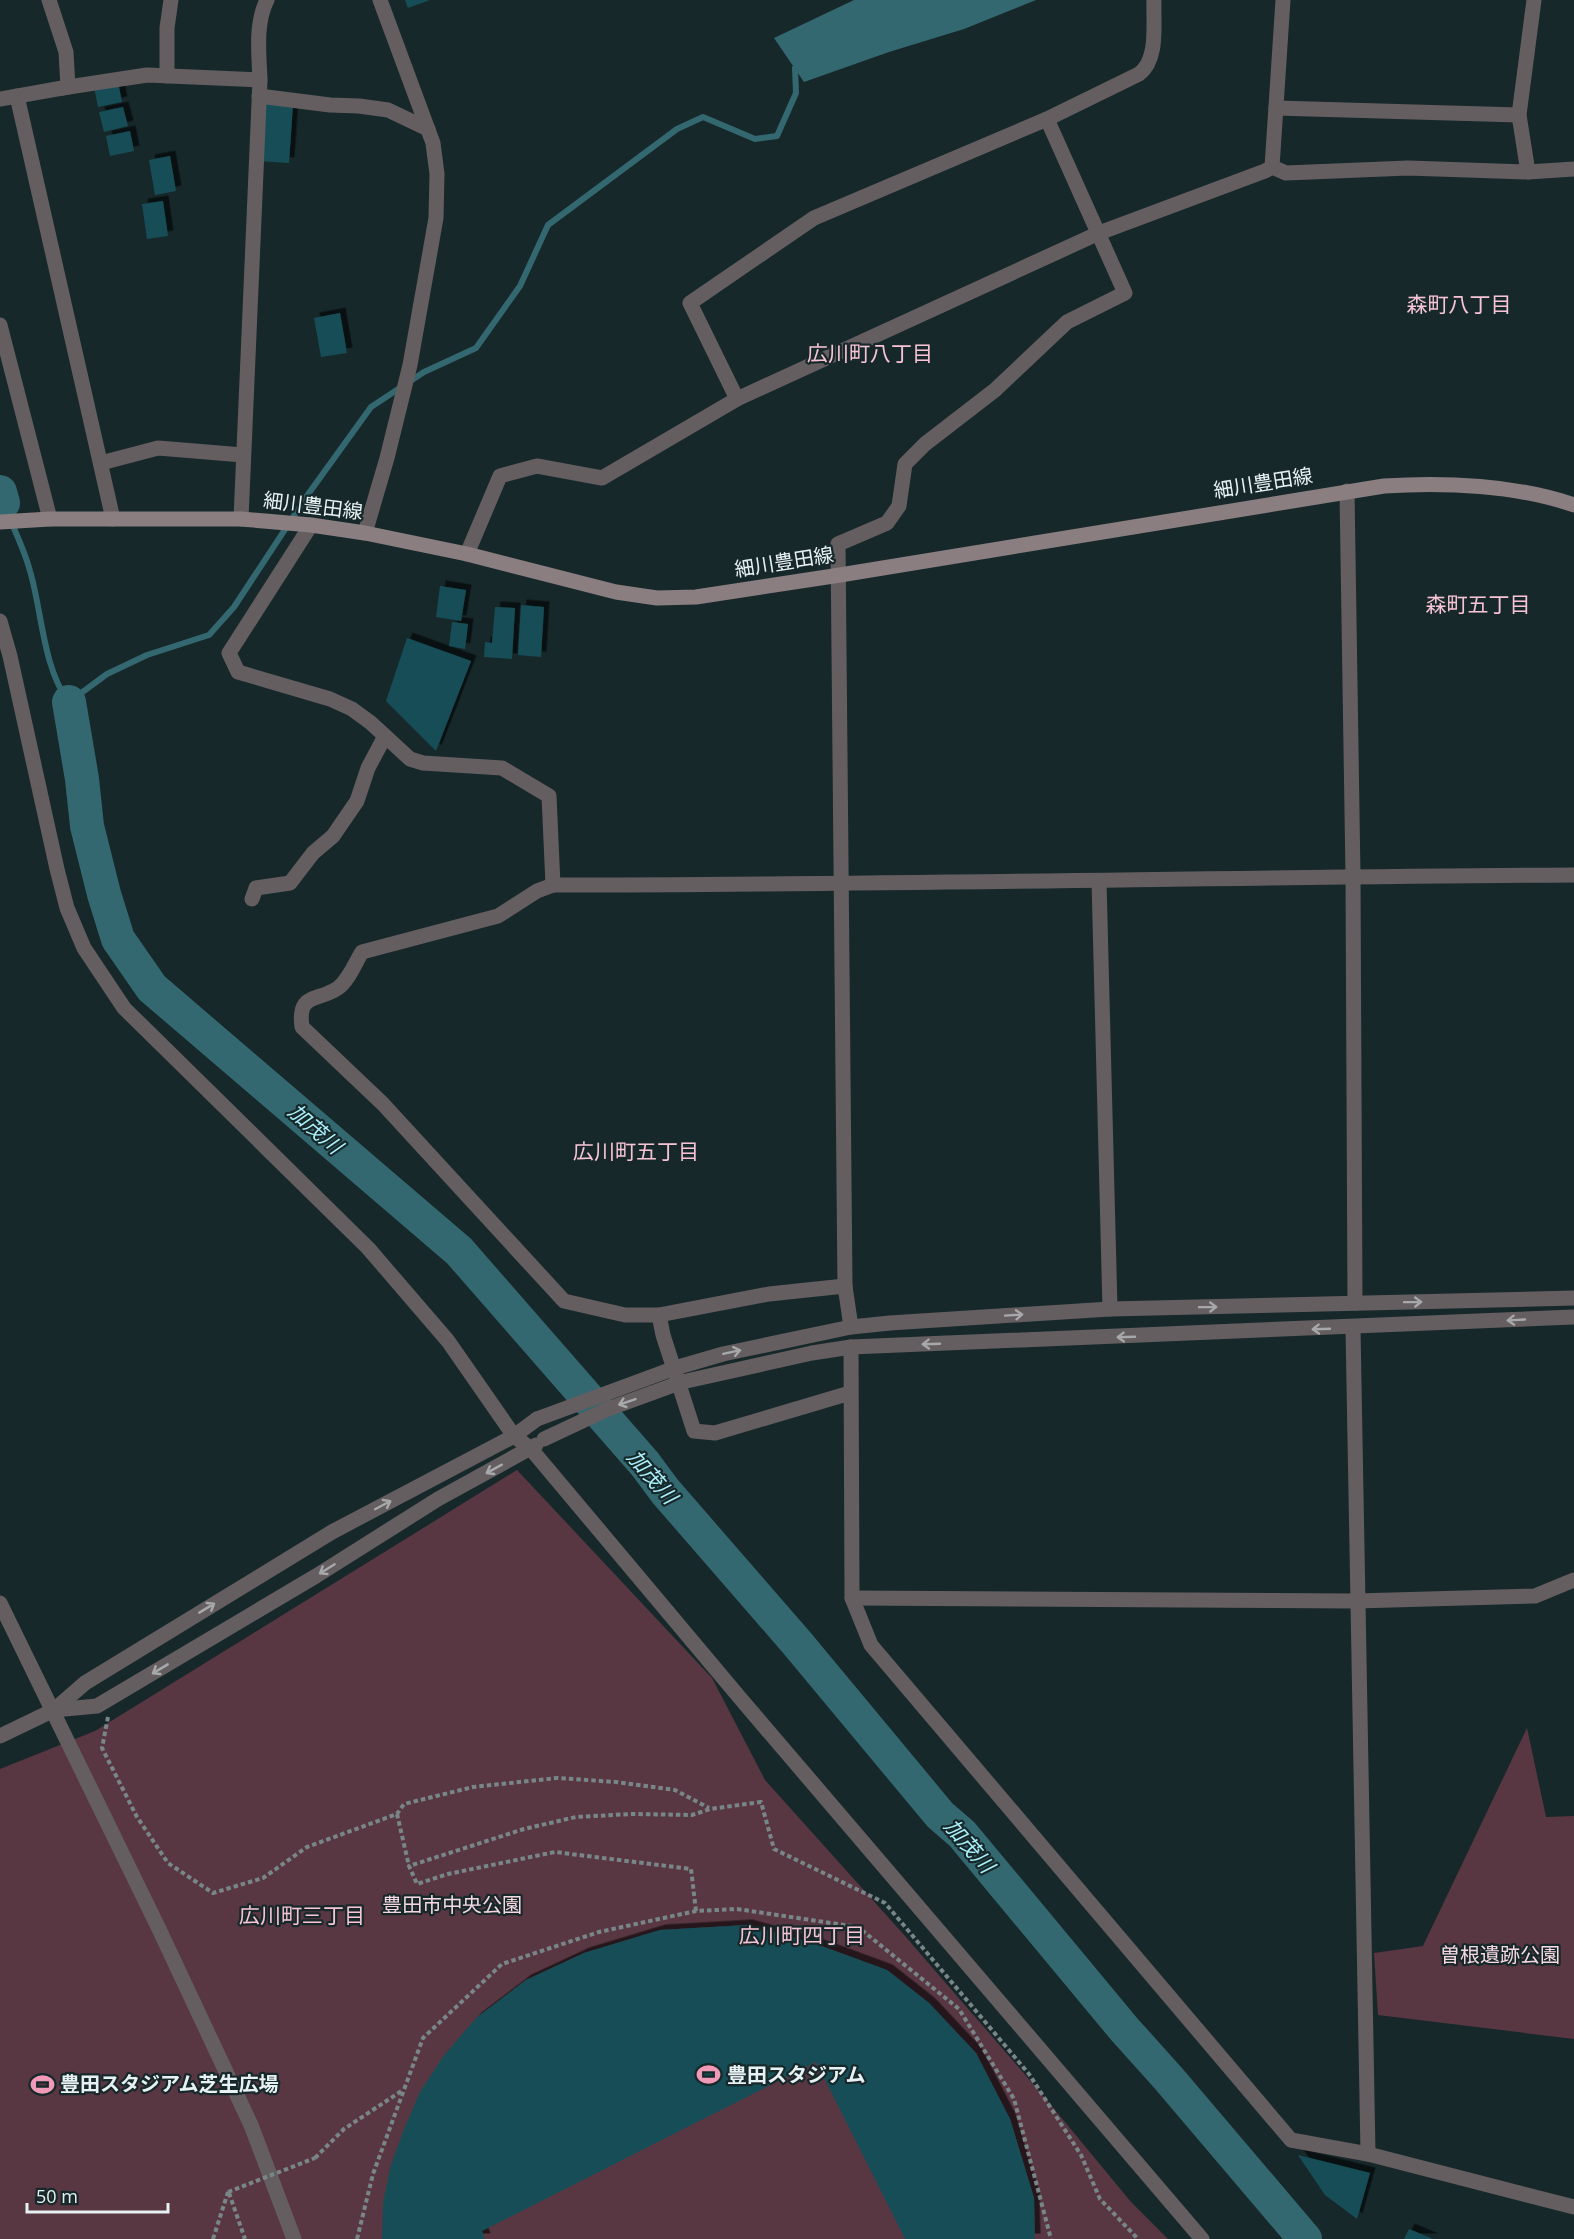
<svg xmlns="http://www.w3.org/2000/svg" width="1574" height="2239" font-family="'Open Sans','Noto Sans JP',sans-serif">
	<defs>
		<filter id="shadow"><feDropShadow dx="5.5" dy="-5.5" stdDeviation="0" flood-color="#0009"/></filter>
	</defs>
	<rect width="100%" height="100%" fill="#17282b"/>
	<!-- green -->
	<g fill="#593742">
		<polygon points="517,1470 712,1678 765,1780 905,1936 1041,2093 1131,2202 1168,2239 0,2239 0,1769 95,1731"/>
		<polygon points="1527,1728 1546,1817 1574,1816 1574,2039 1378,2015 1374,1953 1423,1946"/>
	</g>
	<!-- water -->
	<polygon fill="#346870" points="854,0 1036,0 964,29 889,52 804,82 774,38"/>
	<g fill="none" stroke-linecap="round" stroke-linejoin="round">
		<!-- stream -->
		<path stroke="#346870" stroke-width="6" d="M3,503C12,525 24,548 30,571C42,611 43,669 69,702L107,674L147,655L209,635L234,607L309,493L371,407L424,372L476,348L520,286L548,225L677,129L703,117L755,139L777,136L796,93L795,68"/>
		<!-- river -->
		<g stroke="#346870" stroke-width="34">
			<polyline points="0,492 3,503"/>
			<polyline points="69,702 82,779 87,826 104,894 118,939 152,988 459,1251 645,1464 665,1491 797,1643 940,1815 962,1834 1125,2030 1169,2079 1305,2239"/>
		</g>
	</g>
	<!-- building -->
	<g fill="#184e56" filter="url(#shadow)">
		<polygon points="405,0 430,0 408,8"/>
		<polygon points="118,82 122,102 98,107 94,87"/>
		<polygon points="262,101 293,104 289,163 258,161"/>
		<polygon points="123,107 128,126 104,132 99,112"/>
		<polygon points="130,131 134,151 110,156 106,136"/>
		<polygon points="170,156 176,191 155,195 149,160"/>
		<polygon points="163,201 168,236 147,239 142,204"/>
		<polygon points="340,313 347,353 321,357 314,318"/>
		<polygon points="440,586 466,590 461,621 436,617"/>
		<polygon points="521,605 544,607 541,657 518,655"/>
		<polygon points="495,607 515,608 512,659 484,657 485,642 492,643"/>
		<polygon points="452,622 468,624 465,649 449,646"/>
		<polygon points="407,638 471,661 436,751 386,701"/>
		<polygon points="747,1925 816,1944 887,1970 929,2003 976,2053 1010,2119 1034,2198 1035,2239 905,2239 816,2062 482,2231 485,2239 382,2239 383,2203 390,2168 404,2129 420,2092 442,2058 476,2018 526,1980 584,1953 660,1930"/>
		<polygon points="1298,2155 1370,2173 1357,2219 1325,2195"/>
		<polygon points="1409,2229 1433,2239 1404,2239"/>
	</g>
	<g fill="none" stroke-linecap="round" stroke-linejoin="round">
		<!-- path -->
		<g stroke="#788688" stroke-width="4" stroke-dasharray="4.5 3" stroke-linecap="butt">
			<polyline points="108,1717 102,1748 137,1817 168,1863 213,1893 263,1878 307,1847 397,1814 404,1804 473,1787 557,1778 616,1782 675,1790 709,1808"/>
			<polyline points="397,1814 409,1866"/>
			<polyline points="696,1911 691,1869 555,1852 448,1874 417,1884 409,1866 524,1829 576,1817 632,1814 692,1815 710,1809 761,1802 774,1849 885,1903 1029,2074 1081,2155 1100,2199 1138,2239"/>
			<polyline points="315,2158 344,2129 403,2090"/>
			<polyline points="229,2193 245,2239"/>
			<polyline points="213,2239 228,2192"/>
			<polyline points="357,2239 373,2174 423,2038 502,1964 599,1932 696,1911 737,1909 858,1927 959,2009 1014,2099 1051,2239"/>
		</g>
		<!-- minor -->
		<g stroke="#655e60" stroke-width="15">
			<polyline points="1534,0 1519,115 1528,172 1574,169"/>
			<polyline points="167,76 167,28 171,0"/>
			<polyline points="62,88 147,75 260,80"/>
			<polyline points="17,96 113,519"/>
			<polyline points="259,96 330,105 359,106 388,110 428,129"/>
			<polyline points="0,99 68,87 66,52 49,0"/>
			<polyline points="1276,108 1519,115"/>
			<polyline points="1272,167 1286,173 1408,168 1528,172"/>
			<polyline points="0,325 50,519"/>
			<path d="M737,399L690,303L814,218L1047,119L1139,74C1159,59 1153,23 1154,0"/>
			<polyline points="101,463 158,448 243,455"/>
			<polyline points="1347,491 1353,876 1355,1303"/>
			<path d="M241,519L260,80C259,54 255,24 267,0"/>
			<path d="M311,525L229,653L238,672L330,699L352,709L371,723L410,759L423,763L502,768L549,796L553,885C893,885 1234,877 1574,875"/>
			<polyline points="365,533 387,458 410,365 436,218 437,174 433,143 380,0"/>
			<polyline points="467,554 500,476 537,466 602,478 737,399 1099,233 1265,171 1272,167 1283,0"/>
			<polyline points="1099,881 1110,1309"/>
			<path d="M553,885L537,891L498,916L362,952C355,963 349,980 338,988C318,1002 297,992 302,1027L383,1104L564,1301L625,1315H659"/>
			<polyline points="252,899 256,888 290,883 313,853 333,836 357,801 368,768 385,736"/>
			<polyline points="845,1286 769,1294 659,1315 663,1335 694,1431 715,1433 850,1393"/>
			<polyline points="851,1327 845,1286 838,544 887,523 899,506 905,464 925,444 995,390 1067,322 1125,293 1047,119"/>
			<polyline points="1353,1328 1368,2154"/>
			<polyline points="851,1347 852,1598 871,1645 1291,2140 1368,2154 1574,2207"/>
			<polyline points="675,1368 723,1354 851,1327 890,1323 1110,1309 1574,1298"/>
			<polyline points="682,1382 812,1353 851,1347 1574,1317"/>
			<polyline points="514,1436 537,1419"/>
			<polyline points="852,1598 1356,1601 1535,1596 1574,1580"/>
		</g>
		<!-- tertiary -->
		<g stroke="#655e60" stroke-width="15">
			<polyline points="0,621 10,656 57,869 67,908 84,948 124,1008 368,1248 448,1341 514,1436 531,1449 740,1698 1202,2239"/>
			<polyline points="0,1603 159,1929 251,2125 294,2239"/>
			<polyline points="54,1710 97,1706 316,1576 438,1499 536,1445"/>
			<polyline points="0,1736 54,1710 85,1683 332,1532 514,1436"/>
		</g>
		<!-- secondary -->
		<path stroke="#8a7e81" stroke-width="15" d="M0,522L50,519H241L311,525L365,533L467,554L616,592L657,598L696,597L840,575L1384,486C1444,482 1517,485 1574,505"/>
		<!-- path-bridge -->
		<polyline stroke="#788688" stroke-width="4" stroke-dasharray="4.5 3" stroke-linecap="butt" points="228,2192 315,2158"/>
		<!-- minor-bridge -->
		<polyline stroke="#655e60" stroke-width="15" points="537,1419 675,1368"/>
		<!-- tertiary-bridge -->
		<polyline stroke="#655e60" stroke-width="15" points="544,1439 608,1409 682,1382"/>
	</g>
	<!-- one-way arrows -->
	<defs><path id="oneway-shaft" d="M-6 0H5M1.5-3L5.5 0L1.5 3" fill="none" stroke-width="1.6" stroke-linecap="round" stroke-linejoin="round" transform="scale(1.5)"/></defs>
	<g stroke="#a6a8aa">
		<use href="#oneway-shaft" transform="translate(1413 1302) rotate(-1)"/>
		<use href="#oneway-shaft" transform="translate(1208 1307) rotate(-1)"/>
		<use href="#oneway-shaft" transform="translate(1014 1315) rotate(-4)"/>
		<use href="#oneway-shaft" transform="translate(1516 1320) rotate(177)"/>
		<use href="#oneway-shaft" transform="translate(1321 1329) rotate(178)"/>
		<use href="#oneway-shaft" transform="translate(1126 1337) rotate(178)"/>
		<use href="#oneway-shaft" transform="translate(931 1344) rotate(178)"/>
		<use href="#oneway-shaft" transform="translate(732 1352) rotate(-12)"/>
		<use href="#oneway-shaft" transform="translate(627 1402) rotate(161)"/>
		<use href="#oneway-shaft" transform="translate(494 1469) rotate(151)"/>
		<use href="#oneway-shaft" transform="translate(383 1505) rotate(-28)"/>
		<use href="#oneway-shaft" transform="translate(327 1569) rotate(148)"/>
		<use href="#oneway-shaft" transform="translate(207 1608) rotate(-31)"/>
		<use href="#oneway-shaft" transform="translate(160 1669) rotate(149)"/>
	</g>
	<!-- icons -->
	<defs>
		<symbol id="stadium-bare" viewBox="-9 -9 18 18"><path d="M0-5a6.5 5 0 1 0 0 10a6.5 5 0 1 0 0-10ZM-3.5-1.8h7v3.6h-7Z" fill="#f09ab7" stroke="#17282b" stroke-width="2.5" paint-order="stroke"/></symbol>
	</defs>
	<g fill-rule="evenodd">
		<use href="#stadium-bare" x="692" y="2058" width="33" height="33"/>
		<use href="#stadium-bare" x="26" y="2068" width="33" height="33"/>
	</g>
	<g text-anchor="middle" stroke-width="4.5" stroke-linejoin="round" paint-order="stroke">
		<!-- street labels -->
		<g font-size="20" fill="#e7f1f3" stroke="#17282b">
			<text transform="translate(1263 483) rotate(-9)" y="7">細川豊田線</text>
			<text transform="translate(313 506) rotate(7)" y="7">細川豊田線</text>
			<text transform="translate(784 562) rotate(-9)" y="7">細川豊田線</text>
		</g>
		<!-- park labels -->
		<g font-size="20" fill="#f6d8e1" stroke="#17282b">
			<text x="452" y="1912">豊田市中央公園</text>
			<text x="1500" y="1962">曽根遺跡公園</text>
		</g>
		<!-- poi labels -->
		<g font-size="20" font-weight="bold" fill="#e7f1f3" stroke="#17282b" text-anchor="start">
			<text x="727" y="2082">豊田スタジアム</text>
			<text x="60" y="2091">豊田スタジアム芝生広場</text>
		</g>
		<!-- neighbourhood labels -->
		<g font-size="21" fill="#f6c4d4" stroke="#17282b">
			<text x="1459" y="312">森町八丁目</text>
			<text x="870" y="361">広川町八丁目</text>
			<text x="1478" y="612">森町五丁目</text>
			<text x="636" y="1159">広川町五丁目</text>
			<text x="302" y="1923">広川町三丁目</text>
			<text x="802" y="1943">広川町四丁目</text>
		</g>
		<!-- water labels -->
		<g font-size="21" font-style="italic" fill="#abf0fb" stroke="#17282b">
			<text transform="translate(315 1129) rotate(41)" y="7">加茂川</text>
			<text transform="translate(652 1477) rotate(49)" y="7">加茂川</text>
			<text transform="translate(969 1846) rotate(49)" y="7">加茂川</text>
		</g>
	</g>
	<!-- scale -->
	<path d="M27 2203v9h141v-9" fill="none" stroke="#e7f1f3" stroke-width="3"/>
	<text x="36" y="2203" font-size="18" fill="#e7f1f3" stroke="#17282b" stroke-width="4.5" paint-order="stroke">50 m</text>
</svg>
